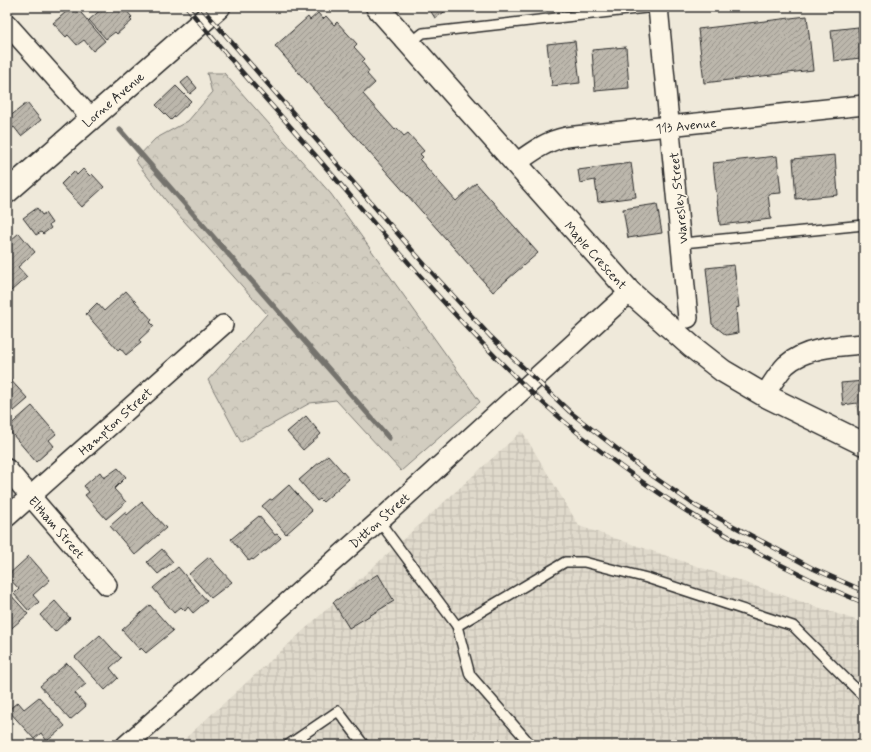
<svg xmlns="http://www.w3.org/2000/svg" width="871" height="752" font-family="Mynerve,sans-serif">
	<defs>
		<pattern id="industrial-grid" width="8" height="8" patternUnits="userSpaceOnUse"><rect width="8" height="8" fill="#e0dacc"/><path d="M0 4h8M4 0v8" fill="none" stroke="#c0bbaf"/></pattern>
		<pattern id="forest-crowns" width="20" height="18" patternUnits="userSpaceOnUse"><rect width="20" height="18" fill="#d2cdc0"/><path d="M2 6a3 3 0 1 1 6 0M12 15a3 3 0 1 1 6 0" fill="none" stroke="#b4b0a5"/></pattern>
		<pattern id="building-hatch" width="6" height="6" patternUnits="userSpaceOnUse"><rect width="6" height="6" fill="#bcb7ac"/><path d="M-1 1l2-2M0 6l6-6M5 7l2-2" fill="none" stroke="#99958c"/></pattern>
	</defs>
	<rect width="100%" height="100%" fill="#efe9da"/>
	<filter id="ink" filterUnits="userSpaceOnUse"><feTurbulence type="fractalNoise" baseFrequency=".025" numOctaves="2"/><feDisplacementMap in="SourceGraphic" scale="8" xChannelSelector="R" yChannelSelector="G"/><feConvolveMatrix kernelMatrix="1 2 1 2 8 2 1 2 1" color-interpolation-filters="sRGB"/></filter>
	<g filter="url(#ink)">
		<!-- industrial -->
		<polygon fill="url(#industrial-grid)" points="522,431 579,526 864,623 864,745 178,745"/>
		<!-- forest -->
		<polygon fill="url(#forest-crowns)" stroke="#7e7c76" points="207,73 224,73 331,194 480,402 401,471 336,400 310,403 241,442 208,380 267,314 167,202 135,160 155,139 188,121 212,93"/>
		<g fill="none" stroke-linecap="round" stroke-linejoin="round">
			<!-- stream -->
			<polyline stroke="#75736d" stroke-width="5" points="120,130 389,438"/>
		</g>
		<!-- building -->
		<g fill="url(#building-hatch)" stroke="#2b2b2b">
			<polygon points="72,7 76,7 105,41 93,51 84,40 77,45 68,35 66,37 53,23"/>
			<polygon points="104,7 123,7 132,17 130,19 132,21 117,34 115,32 106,39 89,20"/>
			<polygon points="428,7 452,7 435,18"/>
			<polygon points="830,7 845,7 845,8 830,11"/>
			<polygon points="318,13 323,19 326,16 334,25 337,22 357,44 354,47 365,59 362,62 369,71 367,74 375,83 363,94 395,130 397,128 404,136 408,133 424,151 420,154 423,157 420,160 456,201 476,183 538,253 493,292 275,46 308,17 310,20"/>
			<polygon points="807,16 813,70 704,83 698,29"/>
			<polygon points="858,27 861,58 834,61 831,30"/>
			<polygon points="575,41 580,83 552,86 547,44"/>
			<polygon points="626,47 629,88 595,91 592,50"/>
			<polygon points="188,77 197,88 190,94 181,83"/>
			<polygon points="176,86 191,101 171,120 156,105"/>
			<polygon points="27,103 41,120 21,136 14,127 7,132 7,115 9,117"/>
			<polygon points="859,143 864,143 864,177 863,177"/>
			<polygon points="835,155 838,195 796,199 793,159"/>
			<polygon points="777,156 781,193 768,194 771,219 720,225 713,163"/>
			<polygon points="631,163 636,197 598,202 595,180 580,183 578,170"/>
			<polygon points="83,169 90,176 92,174 104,187 82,207 61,184 74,171 77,175"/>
			<polygon points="657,204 662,233 628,238 623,209"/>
			<polygon points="37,208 42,215 45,213 52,223 49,225 51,228 43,234 41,232 36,235 23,218"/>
			<polygon points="19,233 35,252 18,267 27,277 11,291 7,286 7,239 10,236 12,239"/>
			<polygon points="734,265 739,307 736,308 738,333 726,335 712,324 706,268"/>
			<polygon points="126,291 152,320 150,322 154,326 139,340 141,343 126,355 120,348 118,350 86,314 97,303 104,311"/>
			<polygon points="7,376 28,399 7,417"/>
			<polygon points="864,381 864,414 858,415 857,403 843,405 841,383"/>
			<polygon points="32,406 56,434 49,440 54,446 36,462 7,428"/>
			<polygon points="306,416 321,434 303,450 287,432"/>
			<polygon points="328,455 349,479 323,502 320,499 317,501 299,480"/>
			<polygon points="118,468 126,477 114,489 126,502 106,519 85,495 89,492 84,486 100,472 104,478"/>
			<polygon points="289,485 312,511 286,534 262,506 270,499 272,500"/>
			<polygon points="142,502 166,528 135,555 110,526 126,512 127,515"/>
			<polygon points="259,516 275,535 277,534 281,538 266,551 264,551 253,560 252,559 249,561 231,539"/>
			<polygon points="162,549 173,562 158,574 147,562"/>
			<polygon points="29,556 50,580 33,595 39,602 29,611 14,594 19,589 7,576"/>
			<polygon points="209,557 232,582 211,598 189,574"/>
			<polygon points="178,567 207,601 193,613 188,607 185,611 181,607 174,613 153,588"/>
			<polygon points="378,574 394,601 349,628 333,602"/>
			<polygon points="9,593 28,614 7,632 7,594"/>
			<polygon points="55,601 70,618 55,632 40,615"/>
			<polygon points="150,605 173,631 146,653 141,648 140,650 122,630"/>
			<polygon points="100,635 121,658 110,668 118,678 105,690 75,657"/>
			<polygon points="67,663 86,684 75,693 86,706 70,720 40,686"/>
			<polygon points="39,697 65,726 47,741 41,733 34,739 8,710 18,702 24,709"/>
		</g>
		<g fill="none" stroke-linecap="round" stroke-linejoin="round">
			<defs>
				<g id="lane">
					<polyline points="409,44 423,33 655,7"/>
					<polyline points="683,243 864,225"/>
					<polyline points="379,521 457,626 470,675 531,745"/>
					<polyline points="457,626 565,562 584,562 647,578 793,626 864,697"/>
					<polyline points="288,745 338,711 364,745"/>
				</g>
				<g id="street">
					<polyline points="658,7 688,318"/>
					<polyline points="7,24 91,118"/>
					<path d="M515,164C532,152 546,141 566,137L864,105"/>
					<path d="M764,395C771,386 778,373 786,365C806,347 839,346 864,344"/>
					<polyline points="7,469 107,585"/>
					<polyline points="7,517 223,325"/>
					<polyline points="126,745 379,521 630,292"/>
				</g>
				<g id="secondary">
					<polyline points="377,7 630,292 691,346 723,371 764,395 864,444"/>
					<polyline points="7,192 219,7"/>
				</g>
			</defs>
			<!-- lane casing -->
			<use href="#lane" stroke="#2b2b2b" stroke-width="12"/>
			<!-- street casing -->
			<use href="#street" stroke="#2b2b2b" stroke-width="22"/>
			<!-- secondary casing -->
			<use href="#secondary" stroke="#2b2b2b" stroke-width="25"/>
			<!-- lane -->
			<use href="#lane" stroke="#fcf5e5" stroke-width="9"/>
			<!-- street -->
			<use href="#street" stroke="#fcf5e5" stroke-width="19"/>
			<!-- secondary -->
			<use href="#secondary" stroke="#fcf5e5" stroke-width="22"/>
			<defs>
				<g id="rail">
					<path d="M187,7C230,61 277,110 322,163C388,239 453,317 526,387C620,477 743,553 864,603"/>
					<polyline points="201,7 425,265 490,336 570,412 644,470 696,506 814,569 864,591"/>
				</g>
			</defs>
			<!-- rail casing -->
			<use href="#rail" stroke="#2b2b2b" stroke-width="4.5"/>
			<!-- rail -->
			<use href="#rail" stroke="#fcf5e5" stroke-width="3" stroke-dasharray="9" stroke-linecap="butt"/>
		</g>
	</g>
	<g text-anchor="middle" stroke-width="3" stroke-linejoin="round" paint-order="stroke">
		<!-- street labels -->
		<g font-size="13" fill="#2b2b2b" stroke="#fcf5e5">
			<text transform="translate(113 99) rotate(-41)" y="5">Lorne Avenue</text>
			<text transform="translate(686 125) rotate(-6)" y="5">113 Avenue</text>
			<text transform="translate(678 198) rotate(-96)" y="5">Waresley Street</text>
			<text transform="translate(596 255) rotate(48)" y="5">Maple Crescent</text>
			<text transform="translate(115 421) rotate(-42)" y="5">Hampton Street</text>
			<text transform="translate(379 520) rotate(-42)" y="5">Ditton Street</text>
			<text transform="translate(57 527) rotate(49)" y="5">Eltham Street</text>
		</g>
	</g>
	<!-- margin -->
	<rect width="871" height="752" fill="none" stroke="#fcf5e5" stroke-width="24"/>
	<rect x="12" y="12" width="847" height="728" fill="none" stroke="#2b2b2b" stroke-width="1.5" filter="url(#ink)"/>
</svg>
